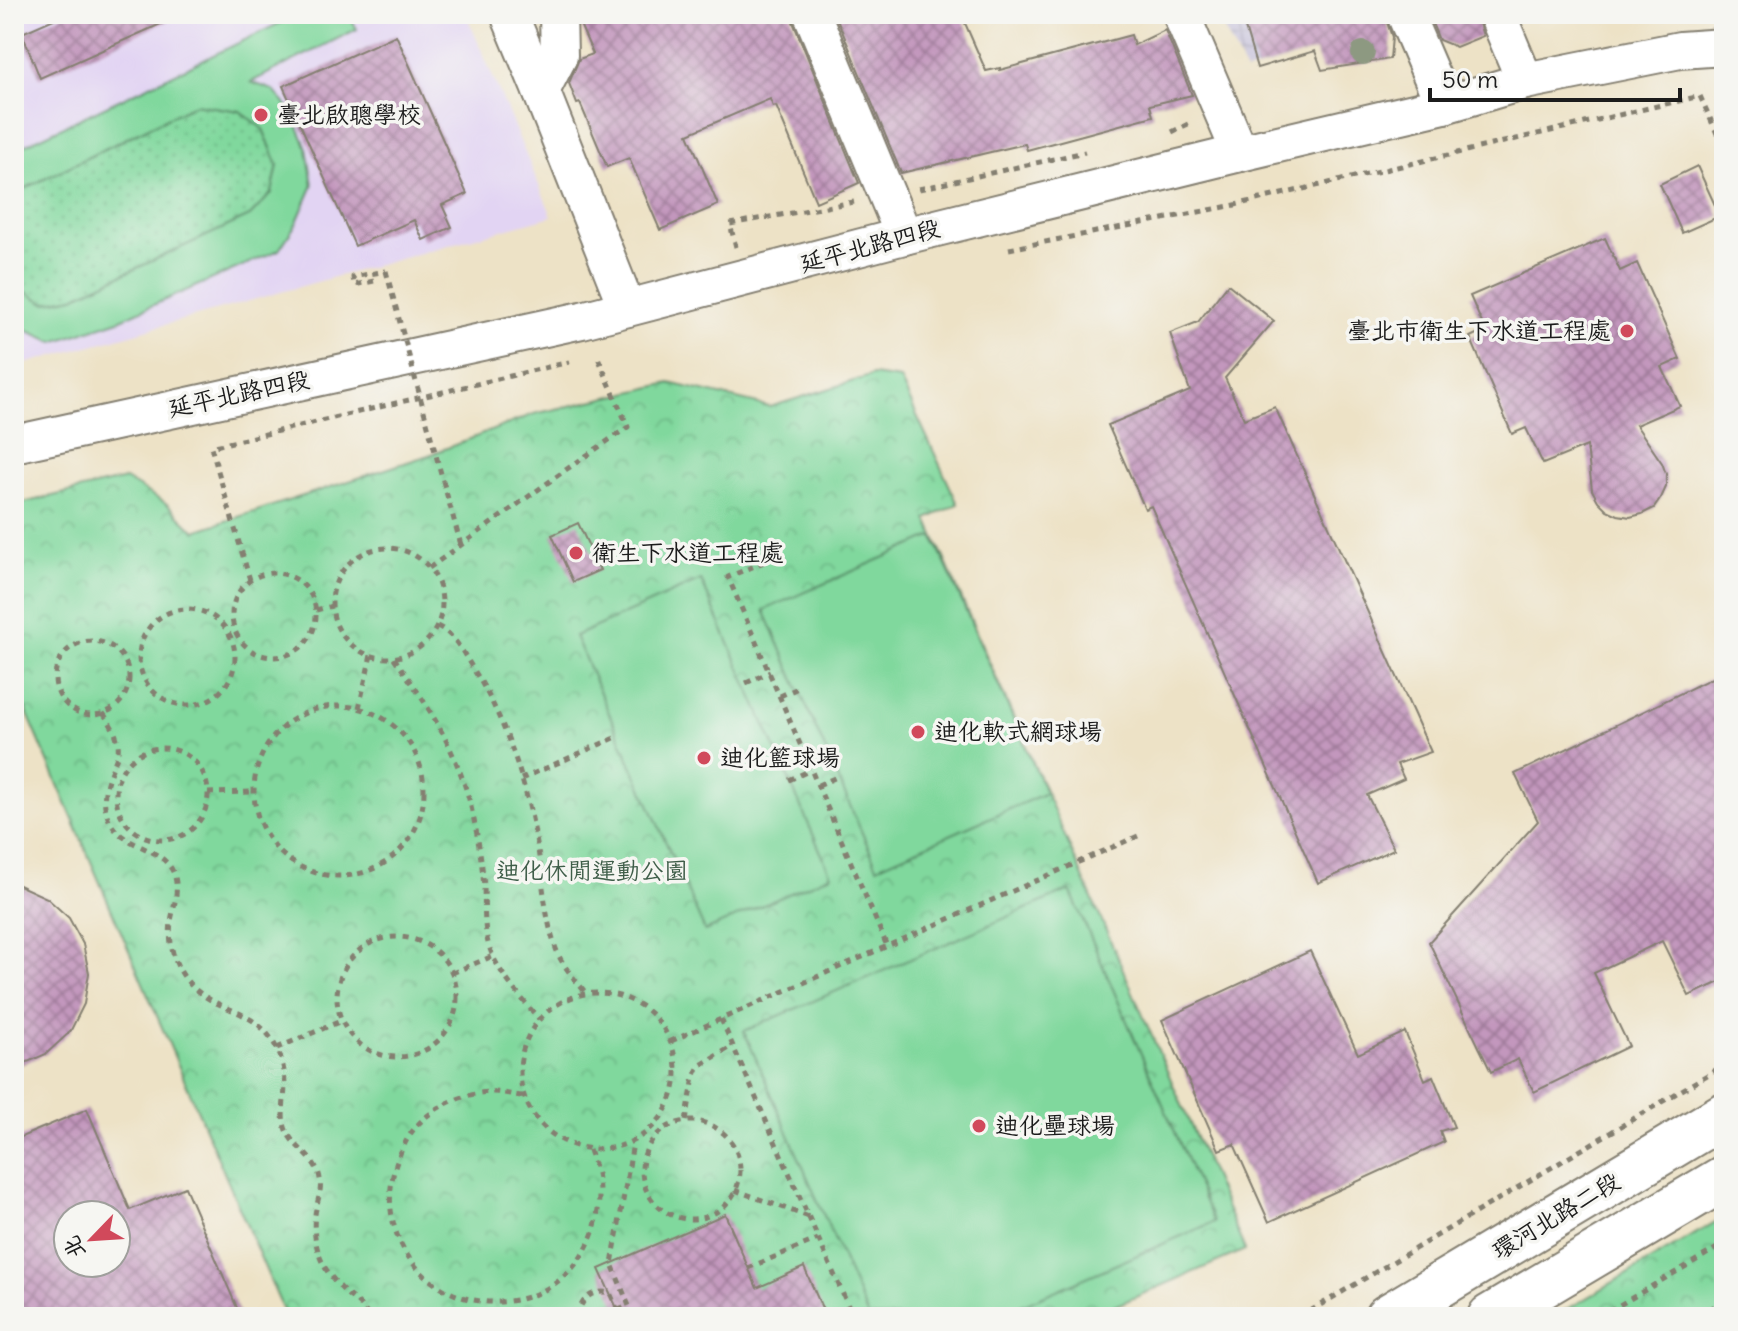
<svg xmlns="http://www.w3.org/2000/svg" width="1738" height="1331" font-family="Delius,'LXGW WenKai TC',sans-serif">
	<defs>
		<pattern id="industrial-grid" width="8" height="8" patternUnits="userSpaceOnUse" patternTransform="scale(2)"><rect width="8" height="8" fill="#c5c0da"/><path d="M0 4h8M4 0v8" fill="none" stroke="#a9a4ba"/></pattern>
		<pattern id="grass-dots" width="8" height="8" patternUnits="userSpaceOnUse" patternTransform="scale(2)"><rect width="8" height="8" fill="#80d89d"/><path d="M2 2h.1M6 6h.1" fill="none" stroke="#6eb987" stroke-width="1.8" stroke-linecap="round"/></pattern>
		<pattern id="park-crowns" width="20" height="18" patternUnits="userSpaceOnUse" patternTransform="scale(2)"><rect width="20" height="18" fill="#80d89d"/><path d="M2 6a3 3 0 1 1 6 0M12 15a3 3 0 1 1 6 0" fill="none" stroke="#6eb987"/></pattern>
		<pattern id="building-cross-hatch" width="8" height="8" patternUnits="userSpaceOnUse" patternTransform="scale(2)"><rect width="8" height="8" fill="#c397bd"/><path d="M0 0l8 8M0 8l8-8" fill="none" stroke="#9e7a99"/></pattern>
	</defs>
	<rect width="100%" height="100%" fill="#f6f6f2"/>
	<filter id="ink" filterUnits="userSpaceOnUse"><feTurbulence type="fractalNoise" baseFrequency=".0125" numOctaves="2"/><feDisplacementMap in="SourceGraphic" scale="16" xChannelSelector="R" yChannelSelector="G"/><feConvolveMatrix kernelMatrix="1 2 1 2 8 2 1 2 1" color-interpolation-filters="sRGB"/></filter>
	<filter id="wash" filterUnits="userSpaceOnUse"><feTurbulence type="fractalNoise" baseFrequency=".006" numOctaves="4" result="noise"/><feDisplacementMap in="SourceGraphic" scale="32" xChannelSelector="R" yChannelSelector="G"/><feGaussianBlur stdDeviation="1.8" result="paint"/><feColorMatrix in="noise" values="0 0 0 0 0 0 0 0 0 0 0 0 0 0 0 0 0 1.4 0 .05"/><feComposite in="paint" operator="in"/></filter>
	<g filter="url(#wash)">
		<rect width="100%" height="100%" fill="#ede2c6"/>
		<!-- built -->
		<polygon fill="#e2d4f3" points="14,14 466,14 552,216 14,367"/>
		<!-- industrial -->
		<polygon fill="url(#industrial-grid)" points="1216,14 1293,14 1305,54 1246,72"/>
		<!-- grass -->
		<polygon fill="url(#grass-dots)" stroke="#4e7a5c" stroke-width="2" points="195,104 240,111 263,129 278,165 272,193 250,216 74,297 45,303 14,285 14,194"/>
		<!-- park -->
		<g fill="url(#park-crowns)" stroke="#4e7a5c" stroke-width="2">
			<polygon points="873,375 900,379 958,504 927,519 1245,1250 1089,1317 286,1317 14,682 14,505 125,479 167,504 195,531 429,455 534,414 670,383 770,407"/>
			<polygon points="1724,1217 1724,1317 1554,1317"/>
		</g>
		<!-- pitch -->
		<g fill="#80d89d" stroke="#4e7a5c" stroke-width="2">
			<polygon points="299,14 349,14 357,29 251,82 273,90 291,110 307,148 313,185 296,224 279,250 119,320 54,342 14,325 14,285 45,303 74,297 250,216 272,193 278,165 263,129 240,111 195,104 14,194 14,150"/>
			<polygon points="933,536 1046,793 877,867 764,610"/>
			<polygon points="701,580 831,875 705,931 575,636"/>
			<polygon points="1070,890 1214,1222 994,1317 868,1317 744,1031"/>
		</g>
		<g id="blocks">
			<!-- building -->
			<g fill="url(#building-cross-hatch)" fill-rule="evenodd">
				<polygon points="65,14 183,14 40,78 22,33"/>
				<polygon points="579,14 791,14 793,22 859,183 816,202 776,106 773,107 770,99 688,134 718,205 660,230 629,158 607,167 580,103 577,104 569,83 579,59 593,54 579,22"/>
				<polygon points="835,14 961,14 986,71 1000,68 1000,70 1131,35 1134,45 1165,30 1192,95 1150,105 1153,116 1027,150 1025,144 901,173"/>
				<polygon points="1241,14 1384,14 1392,37 1390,59 1322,70 1315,51 1257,68"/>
				<polygon points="1428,14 1476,14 1483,36 1456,47 1439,40"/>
				<polygon points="396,35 467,194 442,205 452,227 423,240 414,220 355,246 283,86"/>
				<polygon points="1697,166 1720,216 1682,233 1660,184"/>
				<polygon points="1605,238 1620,271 1637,263 1680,359 1662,367 1680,406 1636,425 1662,463 1666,474 1666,487 1661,498 1654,508 1642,514 1630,517 1618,515 1607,510 1598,501 1592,490 1587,446 1543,464 1526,428 1512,434 1470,337 1485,330 1470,296"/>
				<polygon points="1228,284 1274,321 1225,378 1244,419 1275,407 1431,752 1397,764 1404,779 1367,795 1394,849 1318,883 1151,506 1145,509 1108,425 1190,391 1170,333 1198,322"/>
				<polygon points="578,523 600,570 573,582 552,535"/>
				<polygon points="1724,672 1724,980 1689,996 1662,941 1594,973 1629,1046 1534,1092 1518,1059 1491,1072 1429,942 1538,821 1515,774"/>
				<polygon points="14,883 47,898 69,918 83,944 89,973 84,1004 70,1032 46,1054 14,1068"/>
				<polygon points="1310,951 1358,1054 1405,1032 1425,1080 1433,1076 1454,1127 1440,1131 1444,1142 1269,1222 1234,1144 1219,1150 1162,1020"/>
				<path d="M87,1109L130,1210L185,1187L241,1317H14V1140ZM68,1215H116V1263H68Z"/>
				<polygon points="725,1214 757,1288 804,1267 826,1317 621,1317 599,1269"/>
			</g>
		</g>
	</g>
	<g filter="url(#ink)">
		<use href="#blocks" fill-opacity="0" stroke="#847f71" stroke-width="2"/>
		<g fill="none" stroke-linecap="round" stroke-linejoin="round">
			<defs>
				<g id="minor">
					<polyline points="509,14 541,91 627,308"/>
					<polyline points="812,14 904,236"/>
					<polyline points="1181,14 1240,153"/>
					<polyline points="1405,14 1444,105"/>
					<polyline points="1497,14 1525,81"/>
					<polyline points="541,91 559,56 558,14"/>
					<polyline points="14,444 582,320 904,236 1240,153 1444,105 1525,81 1680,50 1724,47"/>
				</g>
				<g id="major">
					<polyline points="1387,1317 1724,1115"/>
					<polyline points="1490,1317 1724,1178"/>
				</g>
			</defs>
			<!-- minor casing -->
			<use href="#minor" stroke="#847f71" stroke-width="40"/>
			<!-- major casing -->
			<use href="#major" stroke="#847f71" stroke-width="48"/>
			<!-- path -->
			<g stroke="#847f71" stroke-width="5" stroke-dasharray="6 6" stroke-linecap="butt">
				<polyline points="1172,132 1192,122"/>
				<polyline points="919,189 1085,152"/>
				<polyline points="736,247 730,224 854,202"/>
				<polyline points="1009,249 1235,205 1700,96 1724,149"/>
				<polyline points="374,281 354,285 353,277 386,271"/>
				<polyline points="443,481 461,545"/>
				<circle cx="387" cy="603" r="55"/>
				<polyline points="764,562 728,577 887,946"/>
				<polyline points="429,568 567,469 628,427 597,355"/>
				<circle cx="274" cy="615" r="42"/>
				<polyline points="250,580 211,447 569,362"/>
				<circle cx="187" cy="657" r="48"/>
				<polyline points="316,610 332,606"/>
				<path d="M437,626C454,634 462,651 472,667C506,720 526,782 537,844C543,878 545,928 560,958C567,971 577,982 586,993"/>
				<circle cx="92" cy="678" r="37"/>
				<path d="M394,658C427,703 456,749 470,803C477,831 482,860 484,888C485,908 483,930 490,949C500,976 521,997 539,1019"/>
				<polyline points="746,683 770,672"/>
				<polyline points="780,696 798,688"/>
				<circle cx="339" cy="791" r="85"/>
				<polyline points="359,708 371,655"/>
				<path d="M103,713C111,724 120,738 118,752C117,758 114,764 112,769C104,787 101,804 110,822C124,849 163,846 174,874C179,888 175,902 172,916C167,940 173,966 190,984C216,1013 256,1007 276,1047C285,1063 286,1082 284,1100C283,1110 282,1120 286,1130C294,1149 317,1157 320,1179C322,1189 318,1199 316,1209C313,1222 314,1237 318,1251C323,1269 335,1282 348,1295C357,1302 363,1307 369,1317"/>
				<circle cx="162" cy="794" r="46"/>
				<polyline points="521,779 619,736"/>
				<polyline points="789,780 811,770"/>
				<polyline points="818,785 837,777"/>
				<polyline points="208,793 254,792"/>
				<circle cx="397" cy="997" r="60"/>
				<polyline points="452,973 493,956"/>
				<circle cx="598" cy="1071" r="78"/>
				<polyline points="721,1019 853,1317"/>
				<polyline points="671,1041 1138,836"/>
				<polyline points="277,1048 341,1021"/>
				<path d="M522,1096C513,1095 502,1092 492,1092C461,1093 426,1109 409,1136C392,1165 385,1196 395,1229C428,1330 571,1325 596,1222C599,1208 600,1193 598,1179C597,1170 592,1160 589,1150"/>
				<polyline points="686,1121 694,1077 699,1066 733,1046"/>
				<circle cx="691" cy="1170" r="49"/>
				<polyline points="735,1190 809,1217"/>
				<polyline points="748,1268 818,1239"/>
				<polyline points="618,1310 629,1306 612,1264 633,1143"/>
				<path d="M578,1317C580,1299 592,1289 610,1293L621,1317"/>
				<polyline points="1300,1317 1724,1065"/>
				<polyline points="1599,1317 1724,1244"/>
				<polyline points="1700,1317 1724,1299"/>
			</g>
			<!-- minor -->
			<use href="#minor" stroke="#fff" stroke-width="36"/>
			<!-- major -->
			<use href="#major" stroke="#fff" stroke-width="44"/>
			<!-- path-bridge -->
			<polyline stroke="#847f71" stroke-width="5" stroke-dasharray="6 6" stroke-linecap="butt" points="386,271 443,481"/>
		</g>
		<!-- trees -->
		<circle fill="#8d9981" cx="1363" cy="53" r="12"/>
	</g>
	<!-- markers -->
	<g fill="#d1495b" stroke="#f6f6f2" stroke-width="3">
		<circle cx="261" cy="115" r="8"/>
		<circle cx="1627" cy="331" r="8"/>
		<circle cx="576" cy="553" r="8"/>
		<circle cx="918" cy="732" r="8"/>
		<circle cx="704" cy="758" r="8"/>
		<circle cx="979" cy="1126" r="8"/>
	</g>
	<g text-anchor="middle" stroke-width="7" stroke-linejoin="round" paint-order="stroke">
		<!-- poi labels -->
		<g font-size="24" fill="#1c1c1c" stroke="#f6f6f2" text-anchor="start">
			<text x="277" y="123">臺北啟聰學校</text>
			<text x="1611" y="339" text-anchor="end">臺北市衛生下水道工程處</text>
			<text x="592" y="561">衛生下水道工程處</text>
			<text x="934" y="740">迪化軟式網球場</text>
			<text x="720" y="766">迪化籃球場</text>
			<text x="995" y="1134">迪化壘球場</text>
		</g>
		<!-- street labels -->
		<g font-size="24" fill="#1c1c1c" stroke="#f6f6f2">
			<text transform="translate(870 246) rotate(-15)" y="8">延平北路四段</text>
			<text transform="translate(239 394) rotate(-12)" y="8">延平北路四段</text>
			<text transform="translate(1556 1216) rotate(-31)" y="8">環河北路二段</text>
		</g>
		<!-- park labels -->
		<g font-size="24" fill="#3f5e49" stroke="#f6f6f2">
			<text x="592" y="879">迪化休閒運動公園</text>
		</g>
	</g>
	<!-- margin -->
	<rect width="1738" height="1331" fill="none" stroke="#f6f6f2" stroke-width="48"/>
	<!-- north arrow -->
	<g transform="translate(92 1239) rotate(245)"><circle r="38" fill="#f6f6f2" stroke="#9f9f9c" stroke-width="2"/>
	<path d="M0-6L14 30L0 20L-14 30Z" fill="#d1495b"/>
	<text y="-12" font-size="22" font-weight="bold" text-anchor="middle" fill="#1c1c1c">北</text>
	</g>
	<!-- scale -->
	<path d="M1430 88v12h250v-12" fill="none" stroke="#1c1c1c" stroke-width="4"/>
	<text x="1442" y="88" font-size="24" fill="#1c1c1c" stroke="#f6f6f2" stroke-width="6" paint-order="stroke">50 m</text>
</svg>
